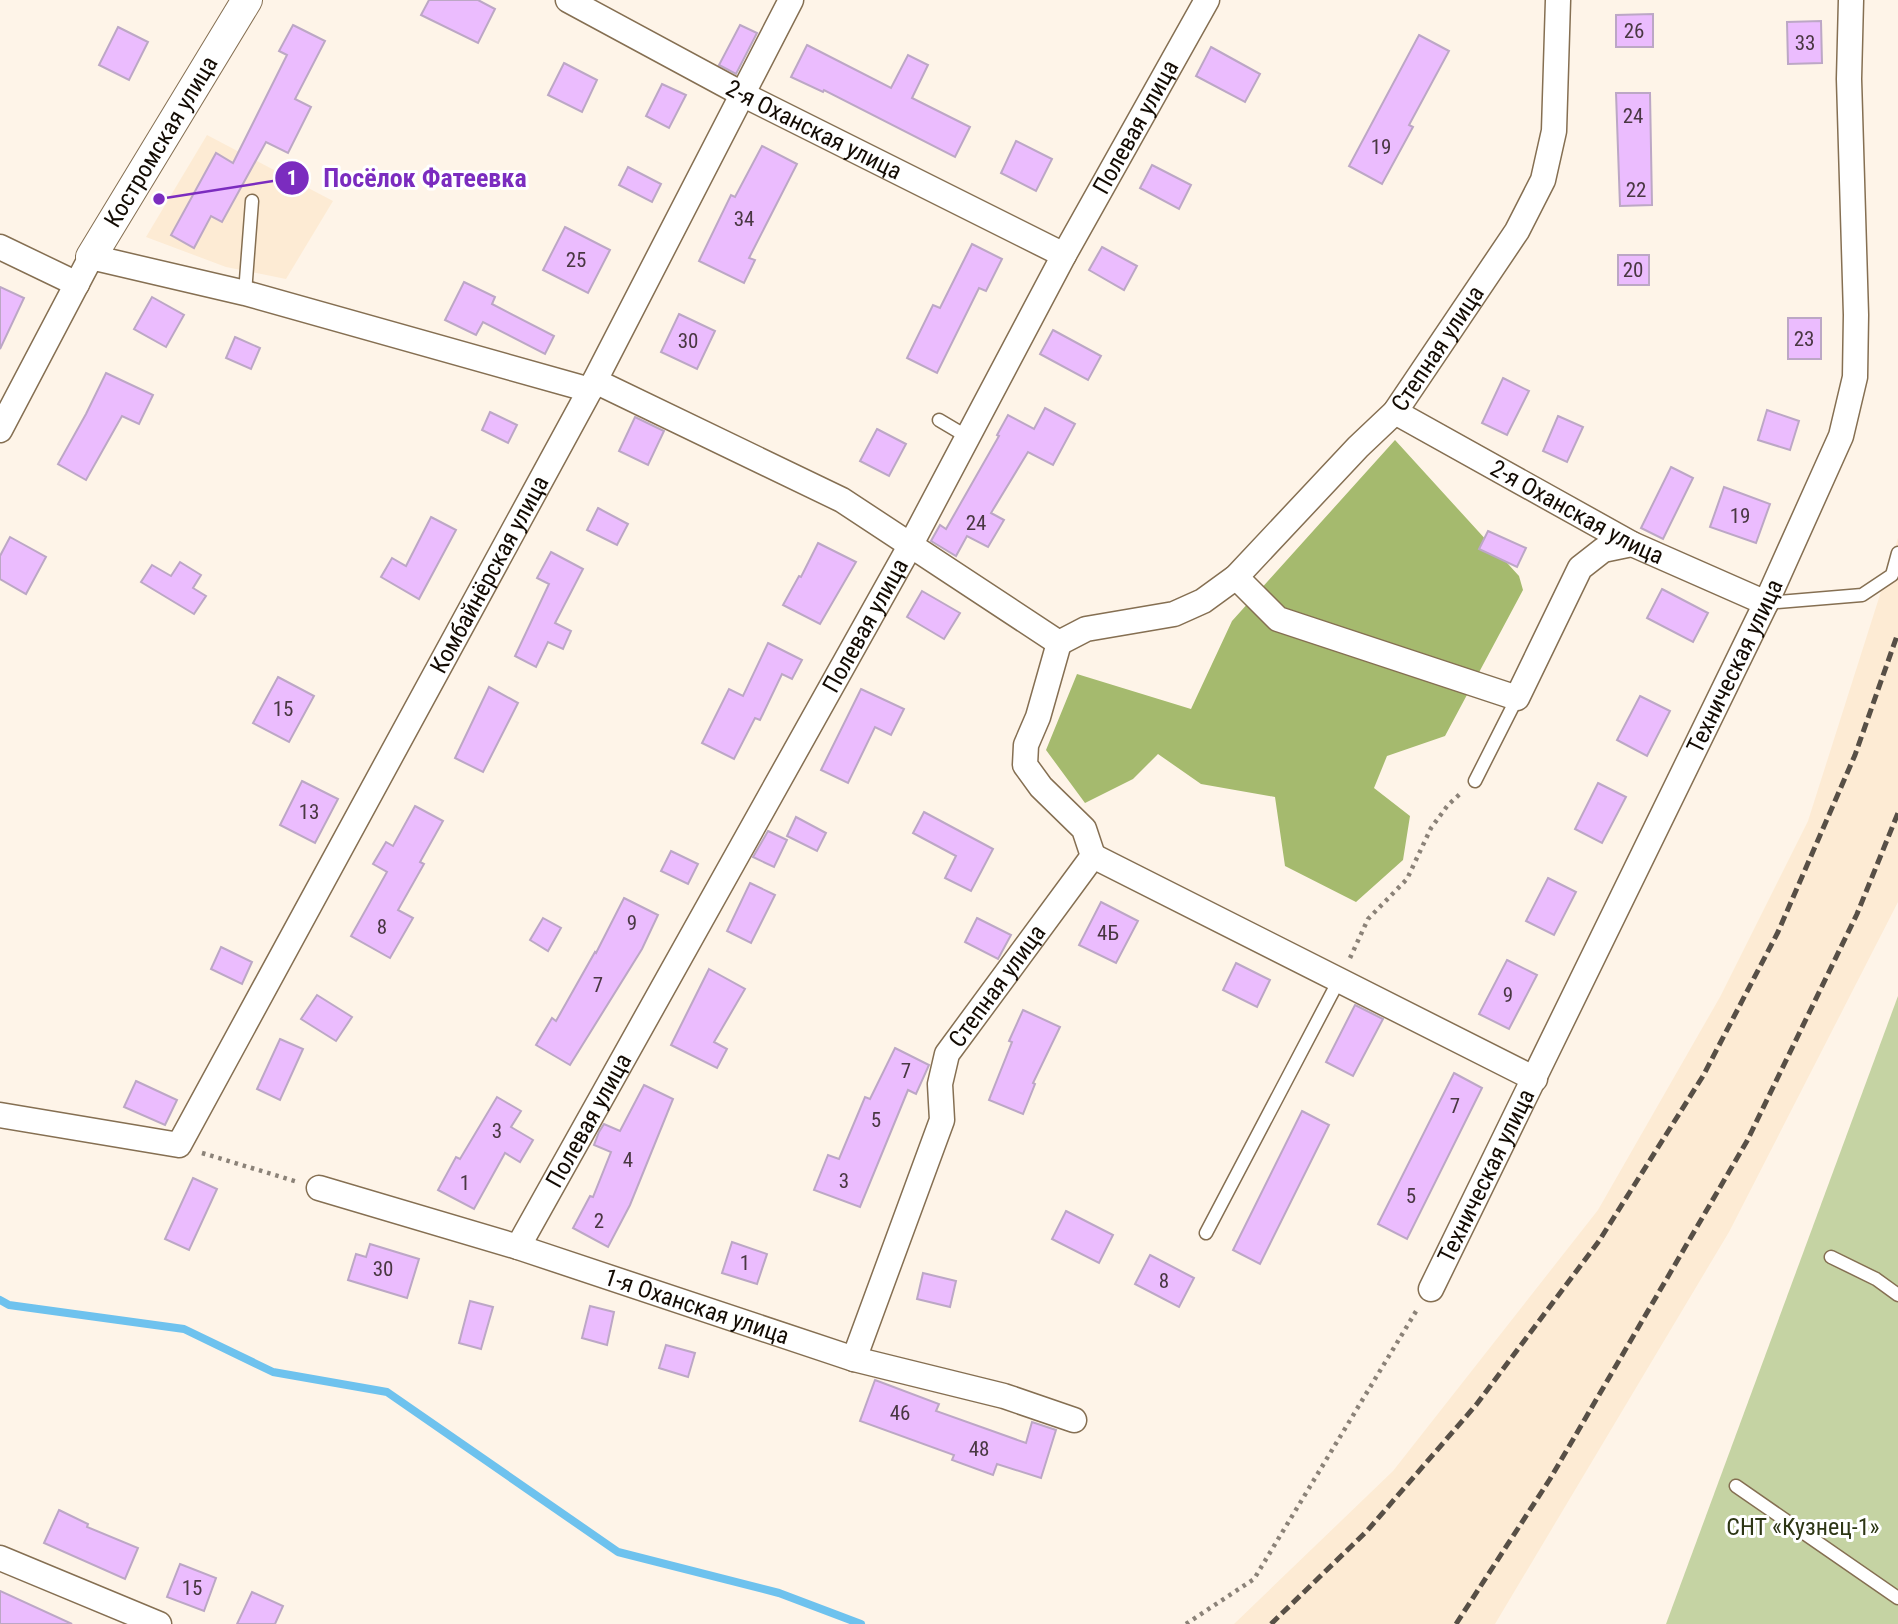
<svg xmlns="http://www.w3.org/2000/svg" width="1898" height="1624" font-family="'Roboto Condensed',sans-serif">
	<rect width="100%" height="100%" fill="#fef4e8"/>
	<!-- built -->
	<g fill="#fdebd4">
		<polygon points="207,135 333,201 286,279 226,267 146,237"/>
		<polygon points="1898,538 1898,902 1729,1232 1495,1624 1234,1624 1393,1471 1598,1210 1720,997 1808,821"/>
	</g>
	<!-- green -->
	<polygon fill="#c5d3a3" points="1898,996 1898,1624 1666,1624"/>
	<!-- forest -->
	<polygon fill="#a5ba6e" points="1395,440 1519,576 1523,590 1445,736 1387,756 1374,788 1410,816 1403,860 1356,902 1285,866 1275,797 1201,784 1158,754 1133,779 1085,803 1046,750 1077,674 1191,709 1232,621"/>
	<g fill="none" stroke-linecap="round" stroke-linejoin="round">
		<!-- stream -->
		<polyline stroke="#6ec2ee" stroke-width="8" points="0,1300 9,1305 184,1329 273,1372 387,1392 618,1552 779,1593 861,1624"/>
	</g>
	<!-- building -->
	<g fill="#ebbcfe" stroke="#bca7c5" stroke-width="2">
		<polygon points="429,0 478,0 495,9 478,43 421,15"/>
		<polygon points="1653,14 1653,47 1616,47 1616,15"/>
		<polygon points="1821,21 1822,63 1788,64 1787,22"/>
		<polygon points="293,25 325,41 295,99 311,107 288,153 266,142 222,222 211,216 194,248 171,235 216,153 233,163 287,55 279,51"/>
		<polygon points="740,25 757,33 736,74 719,65"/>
		<polygon points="118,27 148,42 129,80 99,65"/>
		<polygon points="1419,35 1449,51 1409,125 1413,127 1382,184 1349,166"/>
		<polygon points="807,45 891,88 908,55 928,65 912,98 970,127 955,157 824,90 823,92 791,77"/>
		<polygon points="1211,47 1260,74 1245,102 1196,76"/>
		<polygon points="564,63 597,80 582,112 548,95"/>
		<polygon points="662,84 686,95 669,128 646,116"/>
		<polygon points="1616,93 1650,93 1652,205 1620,206"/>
		<polygon points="1016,141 1052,159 1036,191 1001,173"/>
		<polygon points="762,146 797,164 749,258 755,260 744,283 699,261 731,195 735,197"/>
		<polygon points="1152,165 1191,185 1179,209 1140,188"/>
		<polygon points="628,167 661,184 652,202 619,185"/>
		<polygon points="565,227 610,250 588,293 543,270"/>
		<polygon points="972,244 1002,259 986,291 979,288 937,373 907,358 933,305 940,308"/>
		<polygon points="1102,247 1137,266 1124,290 1089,270"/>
		<rect x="1618" y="255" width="31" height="30"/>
		<polygon points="464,282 495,297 492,304 554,336 545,354 483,322 476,335 445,320"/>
		<polygon points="0,287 24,298 0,349"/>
		<polygon points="152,297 184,315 166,347 134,329"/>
		<polygon points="679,314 715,331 697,369 661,352"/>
		<rect x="1788" y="318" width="33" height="41"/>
		<polygon points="1053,330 1101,356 1088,380 1040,354"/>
		<polygon points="235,337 260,348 251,369 226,358"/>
		<polygon points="106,373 153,395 139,424 122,416 86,480 58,464 86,414"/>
		<polygon points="1503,378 1529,391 1507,435 1482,423"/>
		<polygon points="1045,408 1075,424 1053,465 1028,452 991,513 1004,520 988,547 967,536 956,556 931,541 940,525 946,529 999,436 997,435 1008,415 1034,429"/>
		<polygon points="1767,410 1799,421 1790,450 1758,440"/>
		<polygon points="490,412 517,425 508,443 482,430"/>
		<polygon points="1558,416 1583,427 1567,462 1543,451"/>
		<polygon points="635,417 664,431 648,465 619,451"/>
		<polygon points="877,429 906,444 889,476 860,461"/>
		<polygon points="1671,467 1693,478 1663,539 1641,528"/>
		<polygon points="1724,487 1770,504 1756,543 1710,527"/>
		<polygon points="598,508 628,524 617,545 587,530"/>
		<polygon points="431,517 456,530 419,599 381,577 392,558 406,566"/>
		<polygon points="1488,531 1526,548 1517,567 1479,549"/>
		<polygon points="10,537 46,557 26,594 0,579 0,556"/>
		<polygon points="818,543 856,562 820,624 783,605 799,576 801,577"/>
		<polygon points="551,552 583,569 555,623 571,631 563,649 548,642 536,667 515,656 549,584 537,578"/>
		<polygon points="180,562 201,575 193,588 206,596 194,614 141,582 152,565 171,576"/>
		<polygon points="1662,589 1708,613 1693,642 1647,618"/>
		<polygon points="922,591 960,613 944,639 907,617"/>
		<polygon points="768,643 802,660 792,679 782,674 760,720 755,718 734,759 702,743 729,689 743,696"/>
		<polygon points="278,677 314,696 289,742 253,723"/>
		<polygon points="489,687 518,703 483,772 455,758"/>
		<polygon points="861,689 904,709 891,735 875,727 848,783 821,770"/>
		<polygon points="1640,696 1670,711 1647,756 1617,740"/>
		<polygon points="302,781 338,799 315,843 280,825"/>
		<polygon points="1598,783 1626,797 1602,843 1575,829"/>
		<polygon points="415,806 443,821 420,862 424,864 398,910 413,918 390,958 351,936 387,872 373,864 386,842 393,846"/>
		<polygon points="924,812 993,849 971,891 945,878 956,856 913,833"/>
		<polygon points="796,817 826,833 817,851 787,836"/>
		<polygon points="768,831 787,840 774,867 753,857"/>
		<polygon points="671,851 698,864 688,884 661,871"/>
		<polygon points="1548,878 1576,892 1554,935 1526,921"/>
		<polygon points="750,883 775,895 751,943 727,931"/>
		<polygon points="624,898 658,915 642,949 570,1065 536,1045 552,1018 556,1021 595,952 596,953"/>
		<polygon points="1101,902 1138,921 1116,963 1079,945"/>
		<polygon points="543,918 561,928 548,951 530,940"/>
		<polygon points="977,918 1011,935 998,959 965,942"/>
		<polygon points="221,947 252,962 242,984 211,969"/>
		<polygon points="1507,960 1537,975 1509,1029 1479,1014"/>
		<polygon points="1236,963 1270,980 1257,1007 1223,990"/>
		<polygon points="709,969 745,989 714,1042 727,1049 717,1068 671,1045"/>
		<polygon points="317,995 352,1017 336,1041 301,1019"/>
		<polygon points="1355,1005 1383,1019 1353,1076 1326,1062"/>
		<polygon points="1023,1010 1060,1027 1033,1083 1035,1084 1023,1114 989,1100 1012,1042 1009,1041"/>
		<polygon points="280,1039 303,1049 280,1100 257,1089"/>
		<polygon points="895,1048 929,1065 916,1094 908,1090 860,1207 814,1190 828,1155 839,1159 865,1097 870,1099"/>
		<polygon points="1454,1073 1482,1088 1407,1239 1378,1224"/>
		<polygon points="136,1081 177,1100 165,1125 124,1107"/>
		<polygon points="644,1085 673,1099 630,1205 608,1247 573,1228 590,1196 593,1197 611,1152 594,1145 599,1132 604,1124 620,1131"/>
		<polygon points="497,1097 521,1111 511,1127 533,1140 520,1162 505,1153 474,1209 438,1190 456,1157 460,1159"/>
		<polygon points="1302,1111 1329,1125 1260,1264 1233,1250"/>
		<polygon points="193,1178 217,1189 189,1250 165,1239"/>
		<polygon points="1066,1211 1113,1235 1099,1263 1052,1239"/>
		<polygon points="732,1242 767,1254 757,1284 722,1273"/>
		<polygon points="370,1244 419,1259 407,1298 348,1280 356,1254 366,1257"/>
		<polygon points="1150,1255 1194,1278 1179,1307 1135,1284"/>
		<polygon points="923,1273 956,1281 950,1307 917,1299"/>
		<polygon points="470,1301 493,1307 481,1349 459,1343"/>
		<polygon points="590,1306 614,1312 607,1345 582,1338"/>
		<polygon points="666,1345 695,1353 688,1377 659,1368"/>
		<polygon points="875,1380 939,1404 936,1411 1026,1443 1032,1422 1056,1430 1041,1478 997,1464 993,1475 952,1460 954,1455 860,1421"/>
		<polygon points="59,1510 88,1524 87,1527 138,1548 125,1579 44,1543"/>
		<polygon points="180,1564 216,1578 204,1611 167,1597"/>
		<polygon points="0,1591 72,1624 0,1624"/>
		<polygon points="252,1592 283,1606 275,1624 237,1624"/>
	</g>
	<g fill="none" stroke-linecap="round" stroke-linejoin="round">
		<defs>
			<g id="service">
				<polyline points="245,293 252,201"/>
				<polyline points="939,420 966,436"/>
				<polyline points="1766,603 1862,595 1892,575 1898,553"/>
				<polyline points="1475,781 1517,698"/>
				<polyline points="1206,1233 1339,980"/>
				<polyline points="1831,1257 1876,1279 1898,1295"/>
				<polyline points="1736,1486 1898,1598"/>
			</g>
			<g id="minor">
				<path id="s1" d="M568,0L744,95L1064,255"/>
				<polyline points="0,247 77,284"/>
				<path id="s2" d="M595,381L842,500L1059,643L1086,629L1174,614L1203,601L1236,577L1358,447L1395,412L1517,231L1543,180L1554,131L1558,0"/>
				<path id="s3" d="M1395,412L1632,544L1766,603"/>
				<polyline points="0,430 91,257 245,293 590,390"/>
				<polyline points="1236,577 1278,619 1517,698 1580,568 1603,550 1632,544"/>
				<polyline points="1093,856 1535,1079"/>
				<path id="s4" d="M0,1115L179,1145L590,390L791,0"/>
				<path id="s5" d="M319,1188L518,1247L854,1359L1004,1396L1074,1420"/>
				<path id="s6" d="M518,1247L910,546L1064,255L1207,0"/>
				<path id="s7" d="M1431,1289L1766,603L1841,436L1855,377L1856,315L1849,79L1851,0"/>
				<path id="s8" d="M854,1359L942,1120L940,1084L947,1054L1093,856L1084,829L1041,787L1025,765L1026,745L1038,717L1059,643"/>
				<polyline points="0,1558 159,1624"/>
			</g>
			<g id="tertiary">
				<path id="s9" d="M91,257L247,0"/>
			</g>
		</defs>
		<!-- service casing -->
		<use href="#service" stroke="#856f52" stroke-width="15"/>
		<!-- minor casing -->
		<use href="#minor" stroke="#856f52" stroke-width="27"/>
		<!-- tertiary casing -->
		<use href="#tertiary" stroke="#856f52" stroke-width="32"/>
		<!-- path -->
		<g stroke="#8b8278" stroke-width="4.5" stroke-dasharray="3.5 5" stroke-linecap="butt">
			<polyline points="1350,958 1368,919 1407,879 1431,828 1448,805 1461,793"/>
			<polyline points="202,1153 298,1182"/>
			<polyline points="1186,1624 1254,1579 1418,1308"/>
		</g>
		<!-- service -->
		<use href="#service" stroke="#fff" stroke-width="12"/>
		<!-- minor -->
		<use href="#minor" stroke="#fff" stroke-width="24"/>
		<!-- tertiary -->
		<use href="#tertiary" stroke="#fff" stroke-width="30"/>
		<!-- rail -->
		<g stroke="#574f46" stroke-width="5" stroke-dasharray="10 5" stroke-linecap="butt">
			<polyline points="1271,1624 1367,1531 1476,1405 1599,1241 1703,1076 1778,932 1855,755 1898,633"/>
			<polyline points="1456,1624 1550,1479 1747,1141 1857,914 1898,813"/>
		</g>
	</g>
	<g text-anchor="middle" stroke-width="6" stroke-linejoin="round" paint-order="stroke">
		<!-- number labels -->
		<g font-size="21" fill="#493742">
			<text x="1634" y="38">26</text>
			<text x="1805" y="50">33</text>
			<text x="1633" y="123">24</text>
			<text x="1381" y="154">19</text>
			<text x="1636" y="197">22</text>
			<text x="744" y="226">34</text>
			<text x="576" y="267">25</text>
			<text x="1633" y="277">20</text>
			<text x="1804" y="346">23</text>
			<text x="688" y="348">30</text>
			<text x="1740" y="523">19</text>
			<text x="976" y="530">24</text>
			<text x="283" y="716">15</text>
			<text x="309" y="819">13</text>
			<text x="632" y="930">9</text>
			<text x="382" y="934">8</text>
			<text x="1108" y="940">4Б</text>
			<text x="598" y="992">7</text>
			<text x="1508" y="1002">9</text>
			<text x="906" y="1078">7</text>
			<text x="1455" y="1113">7</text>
			<text x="876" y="1127">5</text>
			<text x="497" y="1138">3</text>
			<text x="628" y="1167">4</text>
			<text x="844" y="1188">3</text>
			<text x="465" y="1190">1</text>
			<text x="1411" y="1203">5</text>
			<text x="599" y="1228">2</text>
			<text x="745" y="1270">1</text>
			<text x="383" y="1276">30</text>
			<text x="1164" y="1288">8</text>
			<text x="900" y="1420">46</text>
			<text x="979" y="1456">48</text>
			<text x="192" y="1595">15</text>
		</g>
		<!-- street labels -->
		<g font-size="24" fill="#130b03" stroke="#fff">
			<text dy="8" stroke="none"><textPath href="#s6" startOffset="1279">Полевая улица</textPath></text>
			<text dy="8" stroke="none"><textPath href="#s1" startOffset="278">2-я Оханская улица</textPath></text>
			<text dy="8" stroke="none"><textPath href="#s9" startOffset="135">Костромская улица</textPath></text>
			<text dy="8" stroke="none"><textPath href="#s2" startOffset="1032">Степная улица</textPath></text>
			<text dy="8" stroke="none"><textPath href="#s3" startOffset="208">2-я Оханская улица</textPath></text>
			<text dy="8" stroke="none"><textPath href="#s4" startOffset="831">Комбайнёрская улица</textPath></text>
			<text dy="8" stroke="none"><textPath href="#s6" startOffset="712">Полевая улица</textPath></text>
			<text dy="8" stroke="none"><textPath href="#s7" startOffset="693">Техническая улица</textPath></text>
			<text dy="8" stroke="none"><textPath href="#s8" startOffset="406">Степная улица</textPath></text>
			<text dy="8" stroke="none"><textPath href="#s6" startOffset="145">Полевая улица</textPath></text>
			<text dy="8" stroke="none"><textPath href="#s7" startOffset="126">Техническая улица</textPath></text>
			<text dy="8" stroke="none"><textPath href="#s5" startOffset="396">1-я Оханская улица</textPath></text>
		</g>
		<!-- park labels -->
		<g font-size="24" fill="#2d3615" stroke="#fff">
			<text x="1803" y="1535">СНТ «Кузнец-1»</text>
		</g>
	</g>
	<!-- callouts -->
	<path fill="none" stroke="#7b2cbf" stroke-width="2.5" d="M159 199L292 178"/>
	<g fill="#7b2cbf" stroke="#fff" stroke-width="2.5">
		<circle cx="159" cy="199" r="7"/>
		<circle cx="292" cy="178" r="18"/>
	</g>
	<g font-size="21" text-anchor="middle" font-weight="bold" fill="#fff">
		<text x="292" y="185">1</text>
	</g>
	<g font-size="26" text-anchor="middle" font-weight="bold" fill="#7b2cbf" stroke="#fff" stroke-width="6" stroke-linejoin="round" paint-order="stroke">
		<text x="425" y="187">Посёлок Фатеевка</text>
	</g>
</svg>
